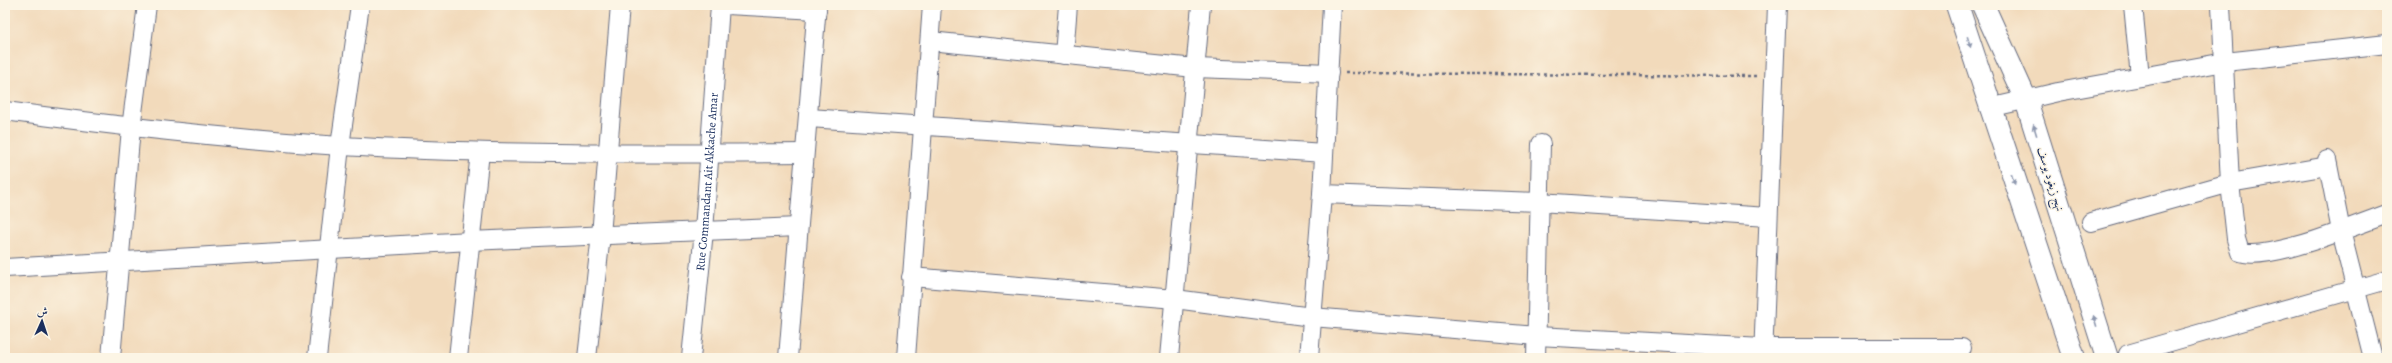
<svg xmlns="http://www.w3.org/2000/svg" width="2392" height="363" font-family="Alegreya,Amiri,serif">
	<rect width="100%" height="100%" fill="#fcf5e5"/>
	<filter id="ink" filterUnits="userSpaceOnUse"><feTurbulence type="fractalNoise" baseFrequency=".025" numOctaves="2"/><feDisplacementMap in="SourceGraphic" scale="8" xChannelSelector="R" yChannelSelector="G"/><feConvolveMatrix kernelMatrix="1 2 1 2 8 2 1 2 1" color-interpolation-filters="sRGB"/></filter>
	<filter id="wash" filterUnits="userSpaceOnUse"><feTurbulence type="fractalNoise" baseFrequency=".012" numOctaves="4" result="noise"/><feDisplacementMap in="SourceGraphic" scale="16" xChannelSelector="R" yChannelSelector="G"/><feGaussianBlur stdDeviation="0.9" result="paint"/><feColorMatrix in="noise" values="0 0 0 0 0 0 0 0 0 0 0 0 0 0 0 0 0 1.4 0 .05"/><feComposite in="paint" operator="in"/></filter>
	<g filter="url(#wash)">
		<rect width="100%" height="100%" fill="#f2dabb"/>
	</g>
	<g filter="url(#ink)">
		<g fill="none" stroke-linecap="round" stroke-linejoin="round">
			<defs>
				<g id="street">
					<polyline points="727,5 817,10"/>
					<polyline points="2133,5 2140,77"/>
					<path d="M2221,5L2230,183L2236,239L2240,252C2260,260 2321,239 2341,231L2327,160"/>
					<polyline points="930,41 1195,68 1329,73"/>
					<polyline points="1064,55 1068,5"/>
					<polyline points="1989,108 2058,92 2225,62 2387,44"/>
					<path d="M5,111C117,126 229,139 341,146C495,155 650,154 804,153"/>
					<polyline points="809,118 1324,153"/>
					<polyline points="1322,194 1539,202 1768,217"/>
					<polyline points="2091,222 2230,183 2328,166"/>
					<polyline points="5,268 470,241 798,227"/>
					<polyline points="911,277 1175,299 1312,317 1537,336 1763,348 1962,348"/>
					<polyline points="2128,354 2387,280"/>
					<polyline points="111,358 131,128 147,5"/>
					<polyline points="317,358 340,146 360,5"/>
					<polyline points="458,358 480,152"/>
					<polyline points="587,358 601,235 620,5"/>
					<path id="s1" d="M691,358L704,231L720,5"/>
					<polyline points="788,358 817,5"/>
					<polyline points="906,358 932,5"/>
					<polyline points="1169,358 1201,5"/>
					<polyline points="1309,358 1322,194 1332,5"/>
					<polyline points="1536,358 1541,144"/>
					<polyline points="1763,358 1777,5"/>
					<polyline points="2373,358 2341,231 2387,214"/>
				</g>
				<g id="highway">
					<polyline points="1957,5 2074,358"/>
					<polyline points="1983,5 2026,100 2107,358"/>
				</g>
			</defs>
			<!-- street casing -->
			<use href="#street" stroke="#666b7f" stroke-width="20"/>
			<!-- highway casing -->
			<use href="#highway" stroke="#666b7f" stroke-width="24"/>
			<!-- path -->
			<polyline stroke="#666b7f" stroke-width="2.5" stroke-dasharray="3 3" stroke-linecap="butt" points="1345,73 1756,76"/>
			<!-- street -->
			<use href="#street" stroke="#fff" stroke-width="18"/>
			<!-- highway -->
			<use href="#highway" stroke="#fff" stroke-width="22"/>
		</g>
		<!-- one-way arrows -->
		<defs><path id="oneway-solid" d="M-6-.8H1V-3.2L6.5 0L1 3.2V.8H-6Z"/></defs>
		<g fill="#8d97ae">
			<use href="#oneway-solid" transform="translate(1969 42) rotate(73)"/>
			<use href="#oneway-solid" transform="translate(2035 130) rotate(-107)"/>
			<use href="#oneway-solid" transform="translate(2013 179) rotate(71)"/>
			<use href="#oneway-solid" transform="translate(2095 321) rotate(-107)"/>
		</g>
	</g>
	<g text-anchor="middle" stroke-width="3" stroke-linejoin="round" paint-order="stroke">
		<!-- street labels -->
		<g font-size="12" fill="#1b2f5e" stroke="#fcf5e5">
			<text transform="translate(2051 179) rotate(73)" y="4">نهج زيغود يوسف</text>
			<text dy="4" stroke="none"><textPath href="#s1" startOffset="177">Rue Commandant Ait Akkache Amar</textPath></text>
		</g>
	</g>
	<!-- margin -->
	<rect width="2392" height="363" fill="none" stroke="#fcf5e5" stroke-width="20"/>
	<!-- north arrow -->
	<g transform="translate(42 321) rotate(3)" stroke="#fcf5e5" stroke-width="3" paint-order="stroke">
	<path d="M0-3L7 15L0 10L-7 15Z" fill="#1b2f5e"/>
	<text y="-6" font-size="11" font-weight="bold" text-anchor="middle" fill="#1b2f5e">ش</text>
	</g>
</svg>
